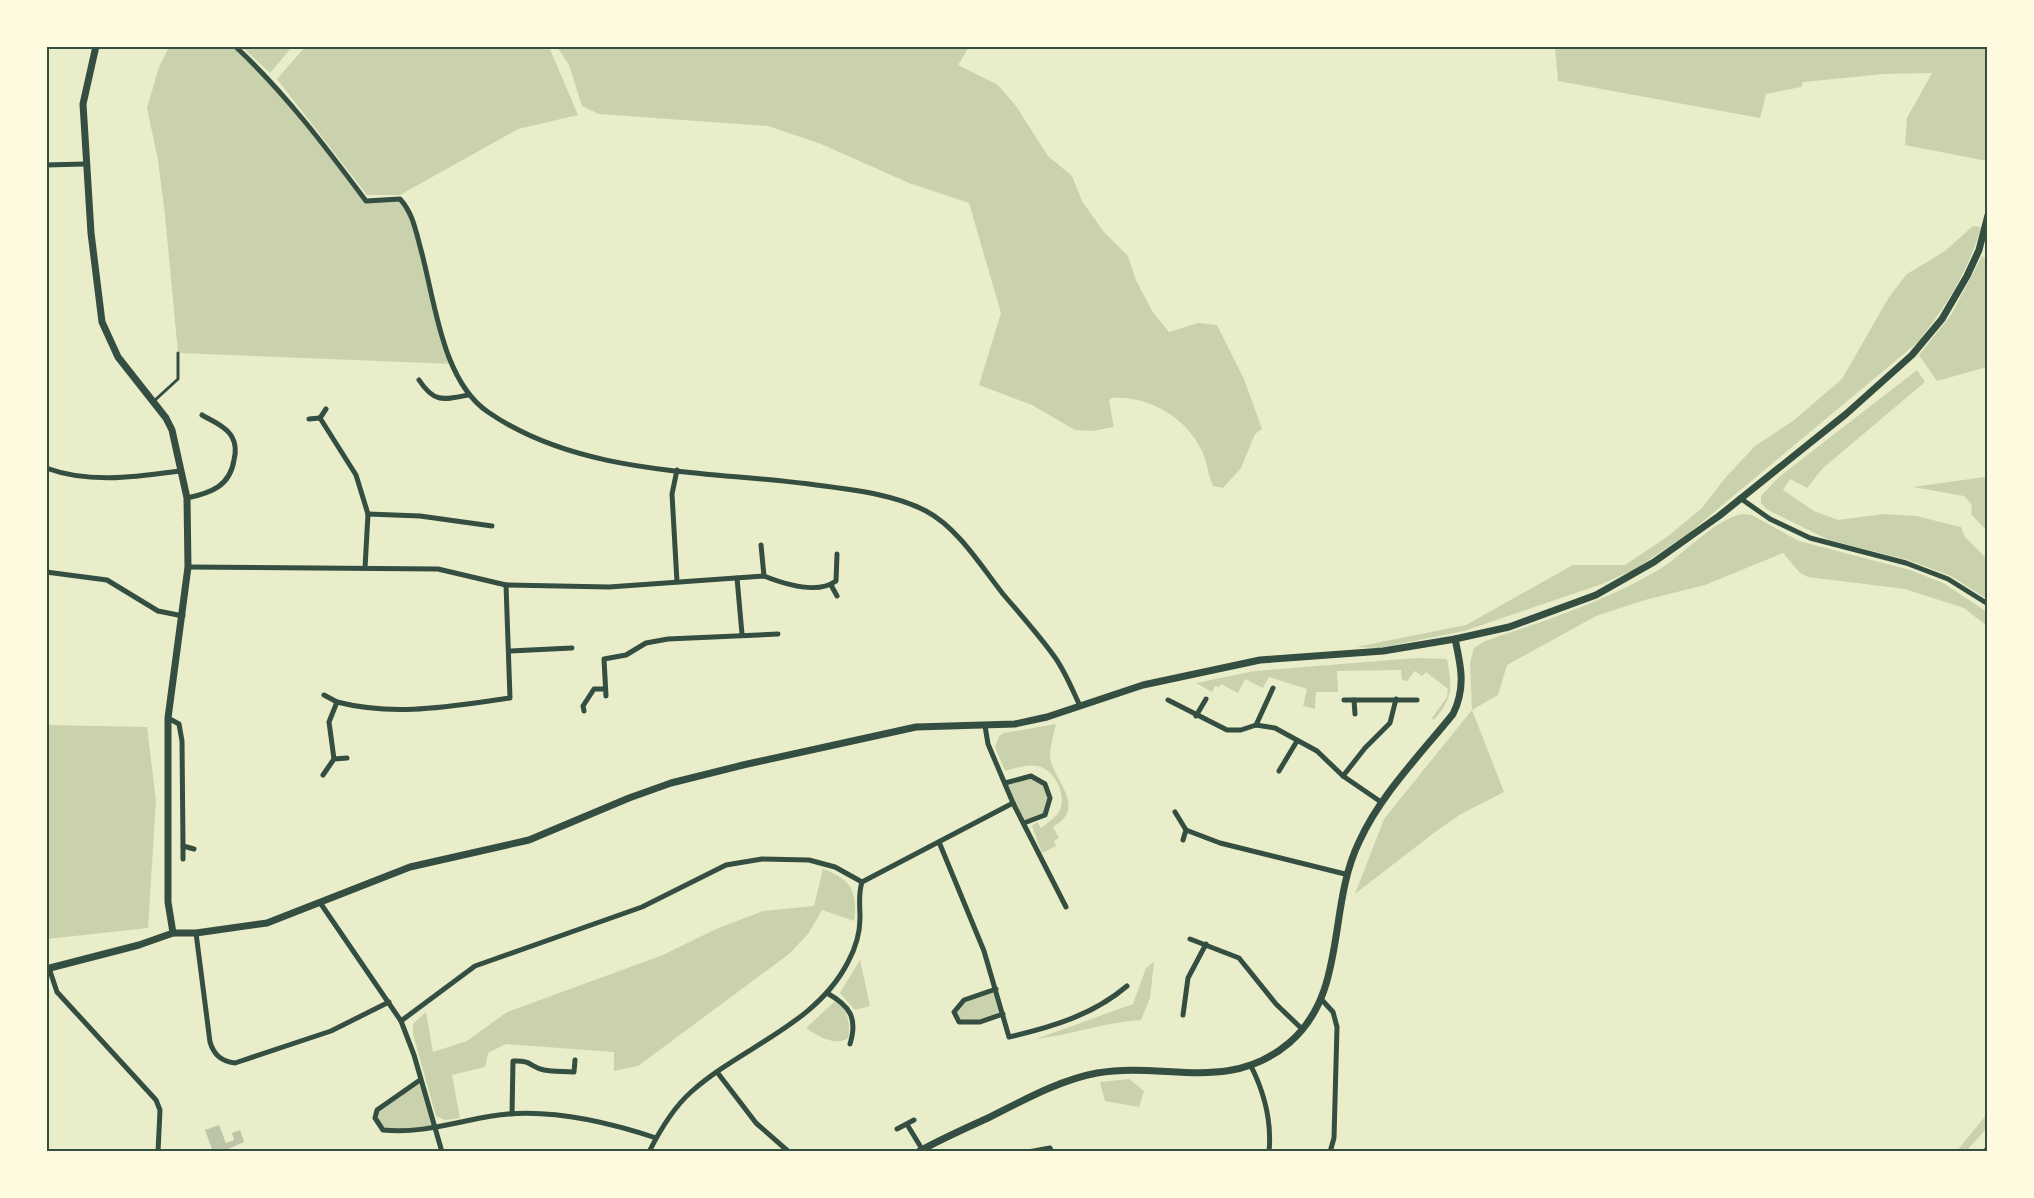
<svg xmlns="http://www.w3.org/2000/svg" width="2034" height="1198" font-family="Roboto,sans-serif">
	<rect width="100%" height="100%" fill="#e9edc9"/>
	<!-- green -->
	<g fill="#cad2ad">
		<polygon points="169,47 235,47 261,71 365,201 400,199 408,208 438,323 453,364 178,353 165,215 158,160 147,108 159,67"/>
		<polygon points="242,47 292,47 270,73"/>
		<polygon points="305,47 549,47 578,115 518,129 400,195 367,195 277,79"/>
		<path d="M557,47H969L958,65L998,85L1016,106L1048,156L1072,176L1082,201L1103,231L1128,256L1136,280L1152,311L1169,332L1198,323L1217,325L1244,379L1262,429L1255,434L1241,468L1223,488L1213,486C1208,475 1207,462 1202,451C1186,417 1148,395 1111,398L1109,401L1114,427L1092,431L1075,430L1032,405L979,385L1001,313L969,203L909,183L821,144L768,126L599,114L582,106L569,65Z"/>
		<polygon points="1555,47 1987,47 1987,161 1905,145 1907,118 1932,73 1884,74 1803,82 1801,87 1766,94 1760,118 1558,81"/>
		<path d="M1973,226L1981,227C1969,270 1945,308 1918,342L1689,533L1635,569L1602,584L1464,631L1379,648L1356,647L1466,625L1573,565H1625L1667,537L1702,508L1726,477L1755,446L1793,421L1842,379L1889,297L1907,274L1945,251Z"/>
		<polygon points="1982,256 1987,259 1987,367 1937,381 1919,355 1951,315"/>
		<polygon points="1917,370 1925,382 1823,468 1807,488 1790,479 1783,490 1814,511 1838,520 1884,514 1916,516 1961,527 1965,537 1987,559 1987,599 1951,576 1908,560 1829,540 1766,509 1761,503 1761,496 1779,477"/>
		<polygon points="1985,477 1988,479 1987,531 1971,514 1972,505 1964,496 1913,487"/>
		<path d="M1743,514L1752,515L1799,541L1910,570L1943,583L1987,612V626L1964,608L1905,589L1808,577L1800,573L1783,553L1705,585L1645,600L1596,616L1507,665L1498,695L1472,710L1504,792L1461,814L1435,832L1355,894L1384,819L1472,710L1470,663L1474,648L1485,641C1544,621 1607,601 1660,569C1684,554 1716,518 1743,514Z"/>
		<path d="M1416,658L1447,659C1452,688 1454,696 1434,720L1432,718L1447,697L1448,689L1426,672L1422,676L1415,671L1407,681L1402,680L1401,670L1337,671L1338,692H1316L1315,709L1303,706L1307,689L1269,677L1263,688L1245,679L1238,693L1221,684L1219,687L1215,686L1212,692L1196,683L1255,671Z"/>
		<path d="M1056,724C1054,734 1050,746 1050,756C1051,778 1089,807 1053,827L1059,838L1054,841L1056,846L1042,853L1032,826L1037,822L1041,828C1047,823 1054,819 1059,812C1068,796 1055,770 1038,766C1026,764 1016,768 1005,771L995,747L999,736L1004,733Z"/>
		<polygon points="47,725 147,727 156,801 148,928 47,939"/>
		<polygon points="1038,777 1048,791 1045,815 1024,823 1005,783"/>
		<path d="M823,869C851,879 858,891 854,921L822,910L808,934L789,954L638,1066L614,1071V1052L506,1044L488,1053L485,1067L452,1075L460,1118L445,1120L436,1116L413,1034V1024L426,1012L433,1052L467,1041L507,1012L663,955L716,929L763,911L814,906Z"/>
		<polygon points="860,960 870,1006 855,1010 840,993"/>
		<path d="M1154,962L1150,998L1141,1020C1105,1022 1071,1035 1036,1039L1133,1004L1146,968Z"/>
		<polygon points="996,989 1003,1014 968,1024 956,1017 958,1004"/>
		<path d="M834,1002C848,1008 851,1024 848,1038C836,1047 817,1036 806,1028Z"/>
		<polygon points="1129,1079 1144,1091 1139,1107 1105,1101 1100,1082"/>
		<polygon points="420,1080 434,1128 392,1131 378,1126 377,1110"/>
		<polygon points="1987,1114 1987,1128 1966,1151 1957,1151"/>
	</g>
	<!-- building -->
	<polygon fill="#bcc5a7" points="219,1125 226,1143 234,1140 232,1133 240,1130 244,1142 221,1152 213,1152 205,1130"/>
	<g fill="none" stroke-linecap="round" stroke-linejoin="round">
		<!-- service -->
		<polyline stroke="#344e41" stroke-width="3" points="154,401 178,379 178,353"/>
		<!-- minor -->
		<g stroke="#344e41" stroke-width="5">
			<path d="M235,46C285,93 325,146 366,201L400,199C413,213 416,232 421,250C435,301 442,381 488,412C582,477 708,470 816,485C853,490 893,494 926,511C958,528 981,566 1003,594C1020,614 1038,634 1054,656C1065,671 1072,689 1080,706"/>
			<polyline points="46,165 85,164"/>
			<path d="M419,380C434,403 443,400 468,395"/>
			<polyline points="320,418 326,409"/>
			<polyline points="309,419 320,418 356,475 368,514 365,568"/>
			<path d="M46,468C90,484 135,477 180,471"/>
			<polyline points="677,470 672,494 677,582"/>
			<path d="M187,498C211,493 230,486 234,460C236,452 236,444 232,437C227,427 212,421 202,415"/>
			<polyline points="1740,498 1770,519 1810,538 1906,563 1948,579 1988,604"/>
			<polyline points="368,514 420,516 492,526"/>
			<polyline points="761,545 764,576"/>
			<path d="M188,567L438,569L506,585L609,587L764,576C784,584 817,595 836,581L837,554"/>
			<polyline points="46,572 107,580 158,611 183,616"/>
			<polyline points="737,578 742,634"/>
			<polyline points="831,585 837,596"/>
			<polyline points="510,651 572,648"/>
			<polyline points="324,695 337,702"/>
			<polyline points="606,696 604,659 626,655 646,643 668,639 778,634"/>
			<polyline points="1168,700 1227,730 1241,730 1256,725 1275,728 1317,751 1343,776 1381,802"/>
			<polyline points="1344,700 1417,700"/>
			<polyline points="1354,700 1355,714"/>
			<polyline points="584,711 583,706 594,689 605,689"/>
			<polyline points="1196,716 1206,699"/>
			<polyline points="168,718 179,724 182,741 183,846 194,849"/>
			<polyline points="1256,725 1273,688"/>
			<polyline points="985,726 988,744 1013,803 1066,907"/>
			<path d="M334,759L329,722L337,702C396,717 451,706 510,698L506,585"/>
			<polyline points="1279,771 1297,741"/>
			<polyline points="323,775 334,759 347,758"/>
			<polyline points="1343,776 1365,748 1390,723 1396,699"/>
			<polyline points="1005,783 1031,776 1045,784 1050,798 1045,815 1024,823"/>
			<polyline points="1175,812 1186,830"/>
			<polyline points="1183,840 1186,830 1220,843 1345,874"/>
			<path d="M939,842L984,951L1009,1037C1052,1027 1093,1015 1127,986"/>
			<polyline points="183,846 183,859"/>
			<polyline points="321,904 401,1021 414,1055 442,1152"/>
			<path d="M196,933L210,1042C214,1055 221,1061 235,1063L331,1031L389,1002"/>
			<polyline points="1190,939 1239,958 1276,1004 1302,1029"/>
			<polyline points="49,968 57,992 156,1100 160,1110 158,1152"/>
			<polyline points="996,989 964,1000 954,1012 959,1022 980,1022 1003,1014"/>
			<path d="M827,993C850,1006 858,1018 850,1044"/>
			<polyline points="1322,1000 1333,1012 1337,1027 1334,1138 1330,1152"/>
			<polyline points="1183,1015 1188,978 1206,944"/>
			<polyline points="401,1021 475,966 642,907 726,865 762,859 809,860 835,867 862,882"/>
			<path d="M1251,1066C1265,1094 1272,1121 1269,1152"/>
			<polyline points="717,1072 756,1123 789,1152"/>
			<path d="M420,1080L377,1110L375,1118L383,1130C421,1134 455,1122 492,1116C546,1107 605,1121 656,1138"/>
			<path d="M512,1114L513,1061C532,1060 530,1067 544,1070C554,1072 565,1071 574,1072L575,1060"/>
			<polyline points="908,1126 922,1149"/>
			<polyline points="897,1129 914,1120"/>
			<path d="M649,1152C660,1130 673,1108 691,1092C741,1047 816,1025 848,962C855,949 860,932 860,918C860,905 858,894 862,882L1013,803"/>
			<polyline points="1028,1152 1050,1148 1052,1152"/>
		</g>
		<!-- tertiary -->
		<g stroke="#344e41" stroke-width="7">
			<polyline points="96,46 83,104 91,233 102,322 118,357 166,418 172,430 187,498 188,567 168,718 168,902 173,933"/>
			<polyline points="46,969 139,945 173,933 196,933 267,923 410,867 529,840 629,798 671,783 743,765 916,727 1015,724 1047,717 1143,685 1260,660 1383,651 1455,639 1509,627 1596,595 1654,562 1719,516 1846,414 1912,355 1942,319 1967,276 1979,250 1988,215"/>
			<path d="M918,1152C941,1139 964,1129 988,1118C1022,1101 1059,1080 1097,1073C1165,1061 1229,1094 1289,1043C1348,993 1327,908 1359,842C1381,794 1420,755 1453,714C1466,688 1461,666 1455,639"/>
		</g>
		<!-- trunk -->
		<polyline stroke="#344e41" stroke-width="9" points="1987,1152 1988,1151"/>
	</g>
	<!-- border -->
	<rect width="2034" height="1198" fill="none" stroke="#fefae0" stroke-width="96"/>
	<rect x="48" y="48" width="1938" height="1102" fill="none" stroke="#344e41" stroke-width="2"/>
</svg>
